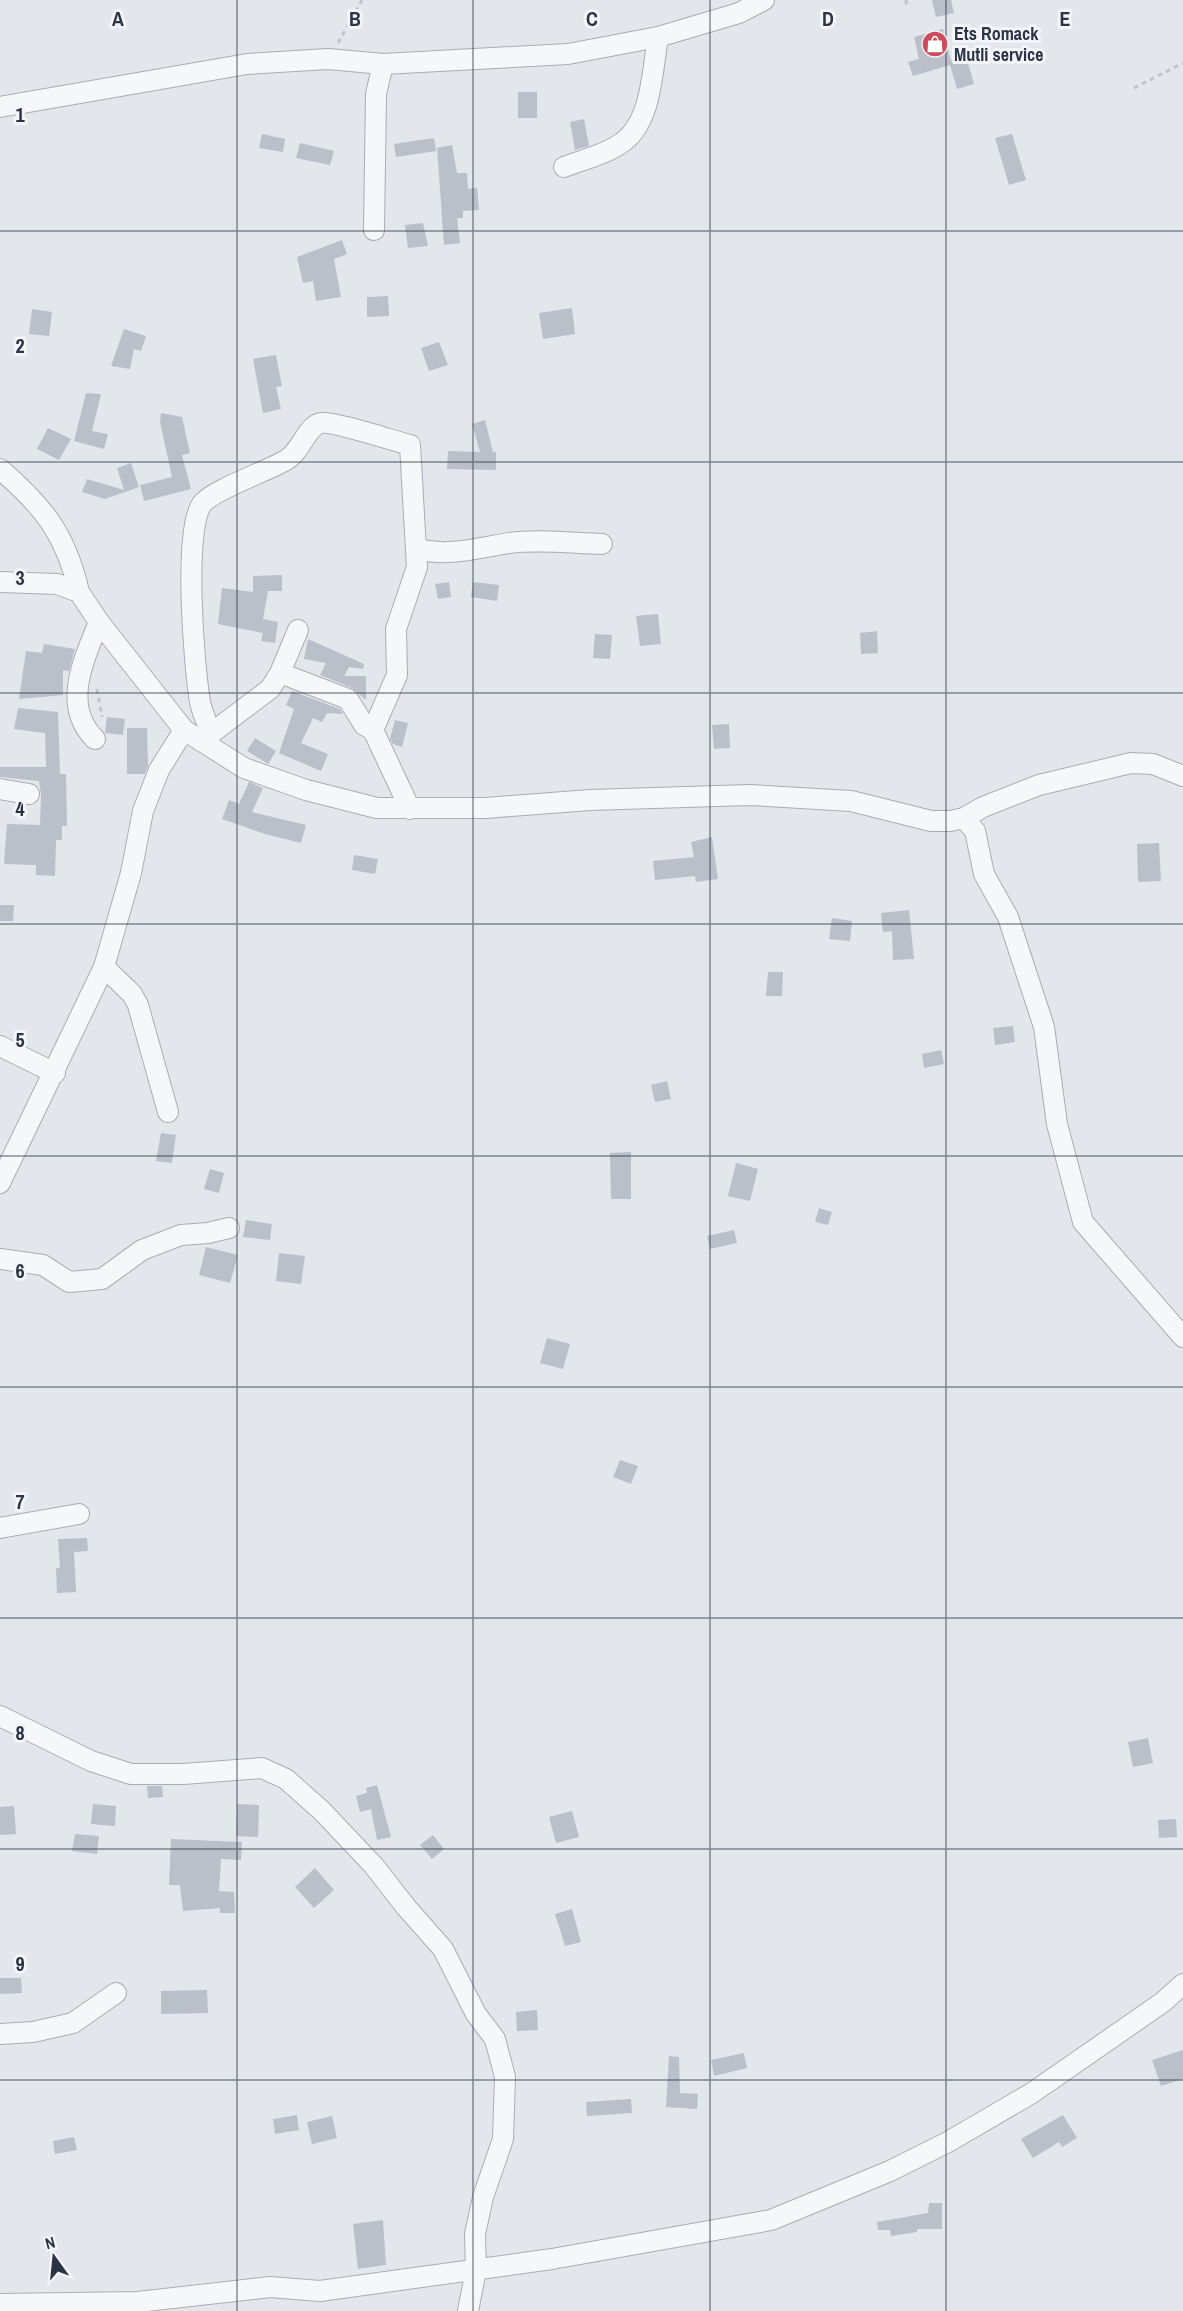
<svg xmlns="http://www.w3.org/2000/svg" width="1183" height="2311" font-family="'Archivo Narrow',sans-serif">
	<rect width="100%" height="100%" fill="#e3e6eb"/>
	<!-- building -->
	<g fill="#bbbfc9">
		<polygon points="932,0 951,0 954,13 936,17"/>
		<polygon points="943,29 951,61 966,56 974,84 957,89 950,65 913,76 908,62 919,59 914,37"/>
		<rect x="518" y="92" width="19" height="26"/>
		<polygon points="584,119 589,146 575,150 570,122"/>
		<polygon points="262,134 285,139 283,152 259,148"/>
		<polygon points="1012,134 1026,180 1009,185 995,138"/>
		<polygon points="434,138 436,151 396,157 394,144"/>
		<polygon points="300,143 334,151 330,165 296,158"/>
		<polygon points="452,145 457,173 467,173 468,189 477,188 479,210 463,211 463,218 457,218 460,243 444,245 437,148"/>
		<polygon points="423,223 428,246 408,248 405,225"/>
		<polygon points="342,240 347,254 334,259 341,297 316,301 313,281 303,283 297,257"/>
		<polygon points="388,296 389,316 367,317 367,297"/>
		<polygon points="572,308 575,334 543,339 539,313"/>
		<polygon points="32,309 52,312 49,336 29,334"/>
		<polygon points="124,329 146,336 141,351 134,349 130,369 111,366"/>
		<polygon points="439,342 448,365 429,371 421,348"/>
		<polygon points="276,355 282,386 276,387 281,409 263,413 253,359"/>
		<polygon points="86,393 101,394 92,431 108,434 104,449 74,441"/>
		<polygon points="161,413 182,417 190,453 182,455 191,489 144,501 140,485 172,477 160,422"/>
		<polygon points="485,420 493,452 496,452 496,470 447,469 448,451 480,452 472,424"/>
		<polygon points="48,428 71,439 59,460 37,449"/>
		<polygon points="131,463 139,487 105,499 82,492 87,479 124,490 117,468"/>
		<polygon points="282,575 282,591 268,591 263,619 278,622 275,643 261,641 263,633 218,624 222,588 253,592 253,576"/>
		<polygon points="449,582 451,597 438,599 435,584"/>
		<polygon points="473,582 499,585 497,601 471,597"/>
		<polygon points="658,614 661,644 640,646 636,616"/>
		<polygon points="877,631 878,653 861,654 860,633"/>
		<polygon points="595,634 612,635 610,659 593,658"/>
		<polygon points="308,639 364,664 363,669 349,667 344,676 366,676 366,700 352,688 320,675 326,663 304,659"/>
		<polygon points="44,644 75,649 69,671 63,670 63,695 19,699 26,651 42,653"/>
		<polygon points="292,691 340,709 343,714 327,713 322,722 313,718 301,743 328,754 321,771 279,753 294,709 286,705"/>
		<polygon points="18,708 58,712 60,774 66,774 67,826 62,826 62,840 56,840 55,876 36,875 36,865 4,864 7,824 40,825 41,795 39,781 0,777 0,767 46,767 45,733 14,729"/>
		<polygon points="107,717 125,719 123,735 105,733"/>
		<polygon points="395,720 408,723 402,747 393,744 390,739"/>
		<polygon points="729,724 730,748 714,749 712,725"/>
		<polygon points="127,728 147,728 148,766 145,774 127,774"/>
		<polygon points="255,738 276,751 268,764 247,751"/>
		<polygon points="249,782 263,788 252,812 306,825 301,843 265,834 222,819 229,800 239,804"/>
		<polygon points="712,837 718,879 696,882 695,876 655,880 653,861 694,857 691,842"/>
		<polygon points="1159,843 1161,881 1138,882 1137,844"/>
		<polygon points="354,855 378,859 375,874 352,870"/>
		<polygon points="0,905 14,905 13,921 0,921"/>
		<polygon points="909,910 914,959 893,960 892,931 883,932 881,913"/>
		<polygon points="832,918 852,921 850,941 829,939"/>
		<polygon points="768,972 783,972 782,996 766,996"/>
		<polygon points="1013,1026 1015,1042 995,1045 993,1028"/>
		<polygon points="941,1050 944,1064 924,1068 922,1054"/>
		<polygon points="667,1081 671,1099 655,1102 651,1085"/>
		<polygon points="161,1133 176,1135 172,1163 156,1161"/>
		<polygon points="631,1152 631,1199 611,1199 610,1153"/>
		<polygon points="736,1163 758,1169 750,1201 728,1196"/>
		<polygon points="210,1169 224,1173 219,1193 204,1189"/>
		<polygon points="819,1208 832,1212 828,1225 815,1222"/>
		<polygon points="246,1220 272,1224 270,1240 243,1237"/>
		<polygon points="734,1230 737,1243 710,1249 707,1236"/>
		<polygon points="206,1247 238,1255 230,1283 199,1275"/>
		<polygon points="279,1253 305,1256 301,1284 276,1281"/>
		<polygon points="547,1338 570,1344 563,1369 540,1363"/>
		<polygon points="620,1460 638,1466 631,1484 613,1477"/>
		<polygon points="87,1538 88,1551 74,1552 76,1592 57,1593 56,1568 60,1568 58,1539"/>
		<polygon points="1148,1738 1153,1763 1133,1767 1128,1742"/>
		<polygon points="377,1785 391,1837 377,1840 371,1809 360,1812 356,1796 367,1793 366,1788"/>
		<polygon points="147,1786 162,1786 163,1797 148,1798"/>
		<polygon points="93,1804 116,1806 115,1826 91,1824"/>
		<polygon points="237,1804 259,1805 258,1837 236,1836"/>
		<polygon points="14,1806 16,1834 0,1835 0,1807"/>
		<polygon points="572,1811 579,1837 556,1843 549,1817"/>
		<polygon points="1176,1819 1177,1837 1159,1838 1158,1820"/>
		<polygon points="75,1834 99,1836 97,1854 72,1851"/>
		<polygon points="433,1835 444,1849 432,1859 420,1845"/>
		<polygon points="171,1839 242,1842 241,1860 221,1859 219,1891 234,1892 235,1913 220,1913 220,1908 183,1911 180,1885 169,1885"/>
		<polygon points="315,1868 334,1890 314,1908 295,1887"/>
		<polygon points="572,1909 581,1942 565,1946 555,1914"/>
		<polygon points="0,1978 21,1978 22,1993 0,1994"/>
		<polygon points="207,1990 208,2013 161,2014 161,1991"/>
		<polygon points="537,2010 538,2030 517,2031 516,2012"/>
		<polygon points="1183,2050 1183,2079 1161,2086 1152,2060"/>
		<polygon points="744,2053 747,2068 714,2076 711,2060"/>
		<polygon points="669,2056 679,2057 680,2093 698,2094 697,2109 666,2107"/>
		<polygon points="631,2099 632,2113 587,2116 586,2102"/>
		<polygon points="297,2115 299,2130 275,2134 273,2119"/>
		<polygon points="1063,2115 1077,2138 1062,2147 1059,2142 1033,2158 1021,2139"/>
		<polygon points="332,2116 337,2138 312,2144 307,2122"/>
		<polygon points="74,2137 77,2150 55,2154 53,2141"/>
		<polygon points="929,2203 942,2203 942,2229 917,2229 917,2232 891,2236 890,2230 878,2230 877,2222 928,2213"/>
		<polygon points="383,2220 386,2265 358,2269 353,2224"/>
	</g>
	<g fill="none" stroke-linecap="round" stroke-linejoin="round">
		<defs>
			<g id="street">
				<polyline points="0,107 247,64 328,59 383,64 568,54 658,37 739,13 764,0"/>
				<path d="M564,167C582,160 604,155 620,144C652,124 652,71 658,37"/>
				<polyline points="374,230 376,94 383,64"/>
				<path d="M0,469C44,507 66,535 79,592"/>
				<path d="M417,549C449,557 477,548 509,543C539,539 571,543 602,544"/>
				<polyline points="0,582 57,584 79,592 99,622 184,730 244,768 306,790 377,808 485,808 590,800 750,795 851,801 931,821 950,821 964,818 983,807 1039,785 1131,763 1153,764 1183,776"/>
				<polyline points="280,673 298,630"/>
				<path d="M210,732C207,722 202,712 200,702C194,666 183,530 202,504C212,490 268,471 286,460C302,451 307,424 322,423C333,421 394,441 410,445L417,567L396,629L397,675L373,730"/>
				<path d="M95,739C61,706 84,659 99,622"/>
				<polyline points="201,741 270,689 280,673 348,699 364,725 373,730 410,809"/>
				<polyline points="0,789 29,794"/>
				<polyline points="964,818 975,831 984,874 1008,917 1044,1027 1057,1124 1083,1222 1183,1337"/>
				<polyline points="104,967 132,994 138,1005 168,1112"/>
				<polyline points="0,1046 55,1073"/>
				<polyline points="0,1183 104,967 131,873 143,811 159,770 184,730"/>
				<polyline points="0,1259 43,1265 69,1282 102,1279 142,1250 181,1235 208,1233 229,1228"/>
				<polyline points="0,1528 79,1514"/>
				<polyline points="0,1716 91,1761 131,1774 183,1774 262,1768 286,1779 322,1811 374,1866 406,1907 443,1949 476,2014 495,2039 505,2077 503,2139 483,2197 475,2234 476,2270 468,2311"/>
				<polyline points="0,2034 33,2032 73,2023 116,1993"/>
				<polyline points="0,2304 138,2302 270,2287 320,2291 552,2259 771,2220 890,2171 948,2142 1032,2093 1163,2002 1183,1984"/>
			</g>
		</defs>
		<!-- street casing -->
		<use href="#street" stroke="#a8adb6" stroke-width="22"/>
		<!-- path -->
		<g stroke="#c1c4ca" stroke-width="3" stroke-dasharray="4.5 4.5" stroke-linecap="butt">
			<polyline points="906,0 907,8"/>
			<polyline points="338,43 362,0"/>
			<polyline points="1134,88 1183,63"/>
			<polyline points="97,689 102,717"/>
		</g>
		<!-- street -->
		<use href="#street" stroke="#f6f7f9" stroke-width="20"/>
	</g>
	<!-- grid -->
	<path fill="none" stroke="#2b3344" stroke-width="1.5" stroke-opacity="0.55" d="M237,0V2311M473,0V2311M710,0V2311M946,0V2311M0,231H1183M0,462H1183M0,693H1183M0,924H1183M0,1156H1183M0,1387H1183M0,1618H1183M0,1849H1183M0,2080H1183"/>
	<!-- icons -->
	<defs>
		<symbol id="shop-disc" viewBox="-11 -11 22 22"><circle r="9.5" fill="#cd4b5a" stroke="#f3f5f8"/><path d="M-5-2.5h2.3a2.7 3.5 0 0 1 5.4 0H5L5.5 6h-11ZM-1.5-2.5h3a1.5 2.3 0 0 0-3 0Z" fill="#fff"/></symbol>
	</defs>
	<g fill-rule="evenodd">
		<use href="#shop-disc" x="920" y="29" width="30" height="30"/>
	</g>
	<g text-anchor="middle" stroke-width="6" stroke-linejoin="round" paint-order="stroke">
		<!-- poi labels -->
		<g font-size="18" font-weight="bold" fill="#2b3344" stroke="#f3f5f8" text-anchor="start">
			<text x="954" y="40">Ets Romack<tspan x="954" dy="21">Mutli service</tspan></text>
		</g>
	</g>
	<g font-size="20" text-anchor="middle" font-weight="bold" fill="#2b3344" stroke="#f3f5f8" stroke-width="6" stroke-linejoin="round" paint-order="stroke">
		<text x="118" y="26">A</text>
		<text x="355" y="26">B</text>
		<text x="592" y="26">C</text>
		<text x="828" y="26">D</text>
		<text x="1065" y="26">E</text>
		<text x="20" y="122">1</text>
		<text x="20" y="353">2</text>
		<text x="20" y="585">3</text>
		<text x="20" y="816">4</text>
		<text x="20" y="1047">5</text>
		<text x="20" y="1278">6</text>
		<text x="20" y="1509">7</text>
		<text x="20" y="1740">8</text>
		<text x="20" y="1971">9</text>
	</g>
	<!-- north arrow -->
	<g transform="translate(54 2257) rotate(345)" stroke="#f3f5f8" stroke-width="4.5" paint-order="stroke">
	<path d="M0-4.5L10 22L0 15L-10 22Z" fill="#2b3344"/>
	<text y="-9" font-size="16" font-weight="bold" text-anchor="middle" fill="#2b3344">N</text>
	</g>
</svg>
